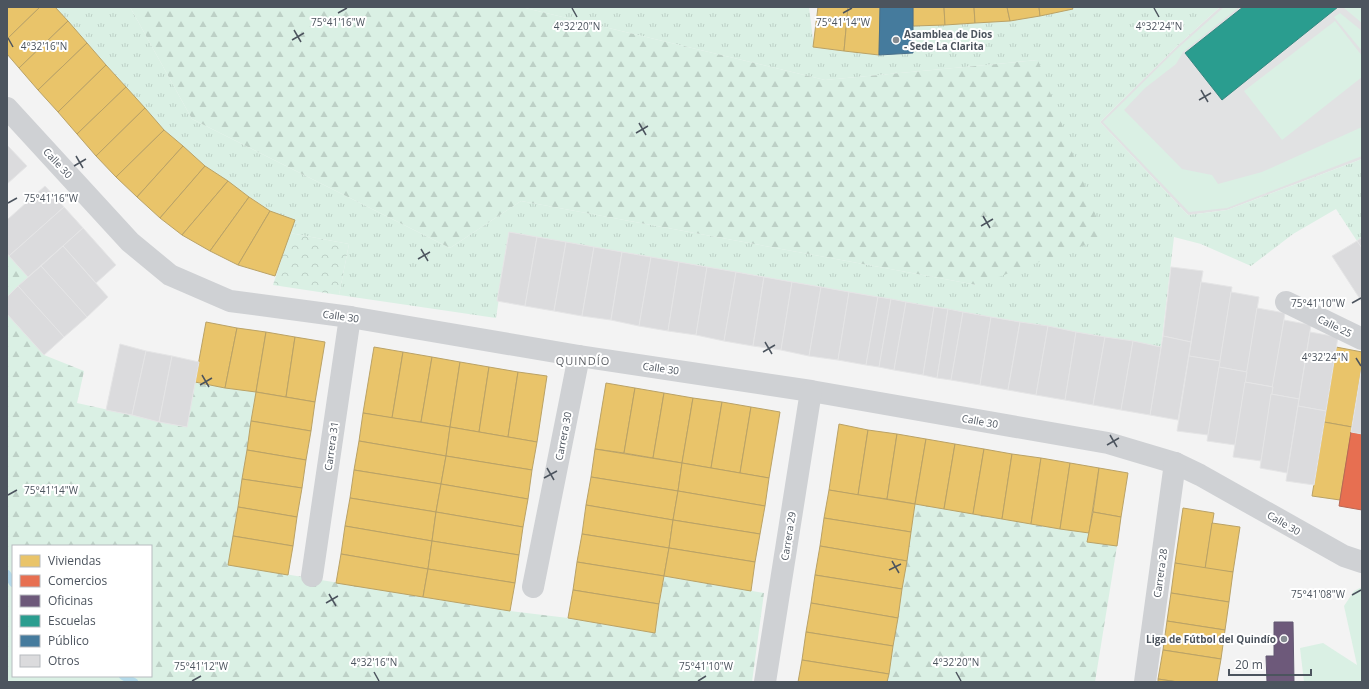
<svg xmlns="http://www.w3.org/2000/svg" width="1369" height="689" font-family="'Open Sans',sans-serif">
	<defs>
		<pattern id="grass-tufts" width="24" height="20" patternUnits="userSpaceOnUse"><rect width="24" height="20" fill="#daf0e4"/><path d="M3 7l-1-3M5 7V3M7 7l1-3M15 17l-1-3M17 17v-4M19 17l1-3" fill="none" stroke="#bdd0c6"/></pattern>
		<pattern id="forest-firs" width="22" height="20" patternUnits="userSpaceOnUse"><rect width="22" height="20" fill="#daf0e4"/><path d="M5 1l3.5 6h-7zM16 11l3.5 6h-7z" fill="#bdd0c6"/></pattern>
		<pattern id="park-crowns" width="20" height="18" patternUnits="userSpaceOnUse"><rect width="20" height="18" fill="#daf0e4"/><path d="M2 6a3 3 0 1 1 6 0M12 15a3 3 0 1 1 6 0" fill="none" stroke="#bdd0c6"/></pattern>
	</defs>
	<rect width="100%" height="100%" fill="#f3f3f3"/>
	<!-- education -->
	<polygon fill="#e1e2e3" points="1220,7 1362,7 1362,159 1227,210 1188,215 1100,122 1176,47"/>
	<!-- grass -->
	<polygon fill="url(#grass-tufts)" points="55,7 130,7 192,119 450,248 521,201 977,285 1038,60 825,80 521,7 809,7 814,47 879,55 913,53 913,26 1010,21 1080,7 1220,7 1176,47 1100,122 1188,215 1227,210 1362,159 1362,237 1357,241 1336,209 1293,234 1251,266 1201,244 1174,237 1161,347 509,232 496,318 339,295 349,244 290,233 270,211 205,166 164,130"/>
	<!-- forest -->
	<g fill="url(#forest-firs)" fill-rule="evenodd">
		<polygon points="130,7 521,7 825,80 1038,60 1104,238 977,285 521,201 450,248 192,119"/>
		<polygon points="7,254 28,277 7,297"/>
		<path d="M7,314L44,355L84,371L77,403L186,427L195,382L256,392L229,565L510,611L568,618L655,633L664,576L764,593L752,682H7ZM13,546H151V676H13Z"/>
		<polygon points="915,504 1089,533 1117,546 1095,682 887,682"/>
	</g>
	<!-- park -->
	<polygon fill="url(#park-crowns)" points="290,233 349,244 339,295 273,285"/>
	<!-- garden -->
	<g fill="#daf0e4">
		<polygon points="1224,7 1239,7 1183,52 1176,64 1145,88 1124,110 1182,169 1212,175 1218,184 1262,172 1362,127 1362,156 1227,208 1189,212 1103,122 1177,49"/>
		<polygon points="1345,7 1362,7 1362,23 1344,8"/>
		<polygon points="1340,13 1362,31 1362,51 1334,17"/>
		<polygon points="1335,21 1362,56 1362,77 1282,140 1244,91"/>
		<polygon points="1362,587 1362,682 1304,682 1300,648 1323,643 1357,665 1344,606 1354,591"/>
	</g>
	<!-- homes -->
	<g fill="#e9c46a" stroke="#baa266">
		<polygon points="7,7 40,7 7,39"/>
		<polygon points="40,7 55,7 68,21 19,68 7,54 7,39"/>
		<polygon points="818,7 848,7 844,51 813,47"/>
		<polygon points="848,7 880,7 879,55 844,51"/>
		<polygon points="913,7 944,7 945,25 913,26"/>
		<polygon points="944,7 974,7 975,23 945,25"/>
		<polygon points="974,7 1007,7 1010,21 975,23"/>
		<polygon points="1007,7 1039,7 1040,16 1010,21"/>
		<polygon points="1039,7 1072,7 1073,9 1040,16"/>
		<polygon points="68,21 87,43 38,90 19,68"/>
		<polygon points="87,43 106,65 58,112 38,90"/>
		<polygon points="106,65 126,87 77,134 58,112"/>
		<polygon points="126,87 145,108 96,156 77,134"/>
		<polygon points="145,108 164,130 116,177 96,156"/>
		<polygon points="164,130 183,146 137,197 116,177"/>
		<polygon points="183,146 205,166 160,218 137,197"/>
		<polygon points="205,166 228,181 182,235 160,218"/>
		<polygon points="228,181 249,197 210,251 182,235"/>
		<polygon points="249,197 270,211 238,265 210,251"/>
		<polygon points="270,211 295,220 275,276 238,265"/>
		<polygon points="206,322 237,328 225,388 195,382"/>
		<polygon points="237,328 266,332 256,392 225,388"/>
		<polygon points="266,332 295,337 286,397 256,392"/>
		<polygon points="295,337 325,342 315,402 286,397"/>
		<polygon points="374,347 403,352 392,418 363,413"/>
		<polygon points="1336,347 1362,352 1362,366 1352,427 1324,422"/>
		<polygon points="403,352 432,357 421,422 392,418"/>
		<polygon points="432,357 460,362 450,427 421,422"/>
		<polygon points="460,362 489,367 479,432 450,427"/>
		<polygon points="489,367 518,372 508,437 479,432"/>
		<polygon points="518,372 547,376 537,442 508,437"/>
		<polygon points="606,383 635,388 624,453 595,449"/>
		<polygon points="635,388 664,393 653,458 624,453"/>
		<polygon points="256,392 315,402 311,431 251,421"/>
		<polygon points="664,393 693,398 682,463 653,458"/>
		<polygon points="693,398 722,402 711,468 682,463"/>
		<polygon points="722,402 751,407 740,473 711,468"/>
		<polygon points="751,407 780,412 769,478 740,473"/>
		<polygon points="363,413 450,427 446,456 359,441"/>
		<polygon points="251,421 311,431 306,460 247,450"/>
		<polygon points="1324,422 1352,427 1340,500 1312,496"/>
		<polygon points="839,424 868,430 858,495 829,490"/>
		<polygon points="450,427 537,442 532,470 446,456"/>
		<polygon points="868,430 897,434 887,499 858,495"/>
		<polygon points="897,434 926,439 915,504 887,499"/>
		<polygon points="926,439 955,444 944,509 915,504"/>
		<polygon points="359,441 446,456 441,484 354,470"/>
		<polygon points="955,444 984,449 973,514 944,509"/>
		<polygon points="595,449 682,463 678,491 591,477"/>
		<polygon points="984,449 1012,454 1002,519 973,514"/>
		<polygon points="247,450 306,460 302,488 242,479"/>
		<polygon points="1012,454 1041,458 1031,524 1002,519"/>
		<polygon points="446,456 532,470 528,499 441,484"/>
		<polygon points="1041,458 1070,463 1060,529 1031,524"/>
		<polygon points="682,463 769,478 765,506 678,491"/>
		<polygon points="1070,463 1099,468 1089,533 1060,529"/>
		<polygon points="1099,468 1128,473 1121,517 1093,512"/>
		<polygon points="354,470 441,484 436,512 350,498"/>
		<polygon points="591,477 678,491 673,520 586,505"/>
		<polygon points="242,479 302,488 297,517 238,507"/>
		<polygon points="441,484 528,499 523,527 436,512"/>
		<polygon points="829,490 915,504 911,532 824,518"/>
		<polygon points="678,491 765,506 760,534 673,520"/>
		<polygon points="350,498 436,512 432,541 345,526"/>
		<polygon points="586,505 673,520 669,548 582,534"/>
		<polygon points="238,507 297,517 293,546 233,536"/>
		<polygon points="1183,508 1214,513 1205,569 1175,563"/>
		<polygon points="436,512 523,527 519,555 432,541"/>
		<polygon points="1093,512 1121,517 1117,546 1087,542"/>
		<polygon points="824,518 911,532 907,561 820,546"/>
		<polygon points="673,520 760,534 755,562 669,548"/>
		<polygon points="1212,523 1240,527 1233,572 1205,569"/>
		<polygon points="345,526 432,541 428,569 341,554"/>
		<polygon points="582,534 669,548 664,576 577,562"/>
		<polygon points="233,536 293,546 288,575 228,565"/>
		<polygon points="432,541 519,555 515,583 428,569"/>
		<polygon points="820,546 907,561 902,589 815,575"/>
		<polygon points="669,548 755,562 751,591 664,576"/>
		<polygon points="341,554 428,569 423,597 336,583"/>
		<polygon points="577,562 664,576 659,604 573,590"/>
		<polygon points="1175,563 1233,572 1229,602 1171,593"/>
		<polygon points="428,569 515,583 510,611 423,597"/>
		<polygon points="815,575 902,589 898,618 811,603"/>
		<polygon points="573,590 659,604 655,633 568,618"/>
		<polygon points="1171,593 1229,602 1225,630 1167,621"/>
		<polygon points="811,603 898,618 893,646 806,632"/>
		<polygon points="1167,621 1225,630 1221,659 1163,650"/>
		<polygon points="806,632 893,646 889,674 802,660"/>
		<polygon points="1163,650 1221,659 1217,682 1178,682 1158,679"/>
		<polygon points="802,660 889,674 887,682 798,682"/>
		<polygon points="1158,679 1178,682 1158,682"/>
	</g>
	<!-- shops -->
	<polygon fill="#e76f51" stroke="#b86755" points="1351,432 1362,434 1362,510 1339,506"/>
	<!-- offices -->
	<polygon fill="#6d597a" stroke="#635872" points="1274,622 1293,622 1294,682 1267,682 1266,656 1274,656"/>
	<!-- schools -->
	<polygon fill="#2a9d8f" stroke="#348780" points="1243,7 1338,7 1222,100 1185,53"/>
	<!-- public -->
	<polygon fill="#457b9d" stroke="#476f8a" points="880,7 913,7 913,53 879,55"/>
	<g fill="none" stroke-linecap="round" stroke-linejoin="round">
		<!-- stream -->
		<g stroke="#b3dae9" stroke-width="8">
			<polyline points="7,574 13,583"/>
			<polyline points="123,676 134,682"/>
		</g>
	</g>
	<!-- building -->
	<g fill="#dbdbdd" stroke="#e5e5e6">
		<polygon points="7,145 27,166 7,184"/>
		<polygon points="45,186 64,207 9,256 7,253 7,220"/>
		<polygon points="64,207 83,228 28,277 9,256"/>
		<polygon points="83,228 116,265 96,283 63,246"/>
		<polygon points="509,232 537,237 525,306 497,301"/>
		<polygon points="537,237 566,242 554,311 525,306"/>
		<polygon points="1362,237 1362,248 1357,241"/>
		<polygon points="1357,241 1362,248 1362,302 1332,256"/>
		<polygon points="566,242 594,247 582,316 554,311"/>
		<polygon points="63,246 108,297 87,317 41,266"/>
		<polygon points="594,247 622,252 611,320 582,316"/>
		<polygon points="622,252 651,257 639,326 611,320"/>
		<polygon points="651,257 679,262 668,331 639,326"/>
		<polygon points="679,262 707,267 696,335 668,331"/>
		<polygon points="41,266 87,317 64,337 18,286"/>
		<polygon points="707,267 736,272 724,341 696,335"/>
		<polygon points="1171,267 1203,271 1191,342 1163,336"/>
		<polygon points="736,272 764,277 753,346 724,341"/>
		<polygon points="764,277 792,282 781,350 753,346"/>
		<polygon points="792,282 821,287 809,356 781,350"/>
		<polygon points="1201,282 1232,287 1220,361 1189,356"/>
		<polygon points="18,286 64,337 44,355 7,314 7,297"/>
		<polygon points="821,287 849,292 838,360 809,356"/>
		<polygon points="849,292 878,297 866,365 838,360"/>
		<polygon points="1231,292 1259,297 1247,372 1219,367"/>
		<polygon points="878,297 891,299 879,367 866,365"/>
		<polygon points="891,299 906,302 894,370 879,367"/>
		<polygon points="906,302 934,307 923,375 894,370"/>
		<polygon points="934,307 948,309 937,378 923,375"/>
		<polygon points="1257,308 1285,313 1273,387 1245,382"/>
		<polygon points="948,309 963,312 951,380 937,378"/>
		<polygon points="963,312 991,317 980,385 951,380"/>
		<polygon points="991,317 1020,322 1008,390 980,385"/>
		<polygon points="1284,320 1311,325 1299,399 1271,394"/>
		<polygon points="1020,322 1048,326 1036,395 1008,390"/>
		<polygon points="1048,326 1076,332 1065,400 1036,395"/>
		<polygon points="1076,332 1105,337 1093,405 1065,400"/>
		<polygon points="1310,332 1338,337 1326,411 1298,406"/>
		<polygon points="1163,336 1191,342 1178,420 1150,415"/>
		<polygon points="1105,337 1133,341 1121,410 1093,405"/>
		<polygon points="1133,341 1161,347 1150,415 1121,410"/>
		<polygon points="120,344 146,351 132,415 106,410"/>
		<polygon points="146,351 172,356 159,422 132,415"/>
		<polygon points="172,356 199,362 187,427 159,422"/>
		<polygon points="1189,356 1220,361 1208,435 1177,431"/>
		<polygon points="1362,366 1362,434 1351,432"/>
		<polygon points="1219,367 1247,372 1235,445 1207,441"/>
		<polygon points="1245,382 1273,387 1261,461 1233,457"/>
		<polygon points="1271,394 1299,399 1287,473 1260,468"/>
		<polygon points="1298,406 1326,411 1314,485 1286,481"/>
	</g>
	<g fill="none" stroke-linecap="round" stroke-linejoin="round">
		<!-- minor -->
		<g stroke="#cfd1d4" stroke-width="22">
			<polyline points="7,108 130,242 170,275 230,301 350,317 579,356 811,391 1108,443 1175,463 1200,475 1344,556 1362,562"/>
			<polyline points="1286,302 1362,339"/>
			<polyline points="312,576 350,317"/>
			<polyline points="533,587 579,356"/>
			<polyline points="765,682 811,391"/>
			<polyline points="1145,682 1175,463"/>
		</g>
	</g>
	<!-- ticks -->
	<path fill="none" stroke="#4c545e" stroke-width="1.5" d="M572,8L577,17M1154,8L1159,17M338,13L347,8M843,13L852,8M294,30L301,42M8,38L13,47M292,40L304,33M1201,90L1208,102M1199,100L1211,93M639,123L646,135M636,133L648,126M76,156L83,168M74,166L86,159M8,203L17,198M983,216L990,228M981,226L993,219M421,249L428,261M418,259L430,252M1352,303L1361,298M765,342L772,354M763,352L775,345M1356,358L1361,366M202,375L209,387M200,385L212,378M1110,435L1117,447M1107,445L1119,438M547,468L554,480M544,478L557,471M8,495L17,490M892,561L899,573M889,570L901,564M329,594L336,606M1352,595L1361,590M326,603L338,596M374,672L379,681M956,672L961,681M192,681L201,676M698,681L706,676"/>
	<!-- markers -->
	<g fill="#868c92" stroke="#fff" stroke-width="1.5">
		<circle cx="896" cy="40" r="4"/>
		<circle cx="1284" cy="639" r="4"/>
	</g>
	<g text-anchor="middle" stroke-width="4" stroke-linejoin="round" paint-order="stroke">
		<!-- poi labels -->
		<g font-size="10" font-weight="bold" fill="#4c545e" stroke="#fff" text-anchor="start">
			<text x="904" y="38">Asamblea de Dios<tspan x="904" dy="12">- Sede La Clarita</tspan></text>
			<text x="1276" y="643" text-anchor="end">Liga de Fútbol del Quindío</text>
		</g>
		<!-- street labels -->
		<g font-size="10" fill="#4c545e" stroke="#fff">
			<text transform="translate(58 163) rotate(47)" y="4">Calle 30</text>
			<text transform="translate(341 316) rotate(8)" y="4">Calle 30</text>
			<text transform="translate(1335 326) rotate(26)" y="4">Calle 25</text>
			<text transform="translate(661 368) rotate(8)" y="4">Calle 30</text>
			<text transform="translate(980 421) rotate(10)" y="4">Calle 30</text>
			<text transform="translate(563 436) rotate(-79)" y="4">Carrera 30</text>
			<text transform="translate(331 446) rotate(-82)" y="4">Carrera 31</text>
			<text transform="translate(1284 523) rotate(30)" y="4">Calle 30</text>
			<text transform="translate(788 536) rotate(-81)" y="4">Carrera 29</text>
			<text transform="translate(1160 573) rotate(-82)" y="4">Carrera 28</text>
		</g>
		<!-- neighbourhood labels -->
		<g font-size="11" letter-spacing="1" fill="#5f6267" stroke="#fff">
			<text x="583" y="365">QUINDÍO</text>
		</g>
	</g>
	<g font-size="10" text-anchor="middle" fill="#4c545e" stroke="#fff" stroke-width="4" stroke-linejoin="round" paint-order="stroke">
		<text x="338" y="26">75°41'16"W</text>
		<text x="843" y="26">75°41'14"W</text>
		<text x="1159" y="30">4°32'24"N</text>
		<text x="577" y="30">4°32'20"N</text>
		<text x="44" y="50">4°32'16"N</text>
		<text x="51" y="202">75°41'16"W</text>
		<text x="1318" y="307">75°41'10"W</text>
		<text x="1325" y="361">4°32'24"N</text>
		<text x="51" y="494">75°41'14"W</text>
		<text x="1318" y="598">75°41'08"W</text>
		<text x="374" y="666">4°32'16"N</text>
		<text x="956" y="666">4°32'20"N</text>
		<text x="201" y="670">75°41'12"W</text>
		<text x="706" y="670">75°41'10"W</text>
	</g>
	<!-- border -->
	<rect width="1369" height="689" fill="none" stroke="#4c545e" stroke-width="16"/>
	<!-- legend -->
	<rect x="12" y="545" width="140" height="132" fill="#ffffff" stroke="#b7bbbf"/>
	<rect x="20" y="555" width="20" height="12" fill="#e9c46a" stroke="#b7bbbf"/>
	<text x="48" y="565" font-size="12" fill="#4c545e">Viviendas</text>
	<rect x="20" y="575" width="20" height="12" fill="#e76f51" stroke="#b7bbbf"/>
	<text x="48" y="585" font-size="12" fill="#4c545e">Comercios</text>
	<rect x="20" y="595" width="20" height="12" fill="#6d597a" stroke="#b7bbbf"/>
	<text x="48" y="605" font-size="12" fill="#4c545e">Oficinas</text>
	<rect x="20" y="615" width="20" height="12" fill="#2a9d8f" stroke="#b7bbbf"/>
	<text x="48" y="625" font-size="12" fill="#4c545e">Escuelas</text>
	<rect x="20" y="635" width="20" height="12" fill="#457b9d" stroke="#b7bbbf"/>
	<text x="48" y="645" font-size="12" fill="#4c545e">Público</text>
	<rect x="20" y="655" width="20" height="12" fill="#dbdbdd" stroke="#b7bbbf"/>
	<text x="48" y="665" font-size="12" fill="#4c545e">Otros</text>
	<!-- scale -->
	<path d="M1229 669v6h82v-6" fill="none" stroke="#4c545e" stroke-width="2"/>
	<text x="1235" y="669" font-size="12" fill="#4c545e" stroke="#ffffff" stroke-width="3" paint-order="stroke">20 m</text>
</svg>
